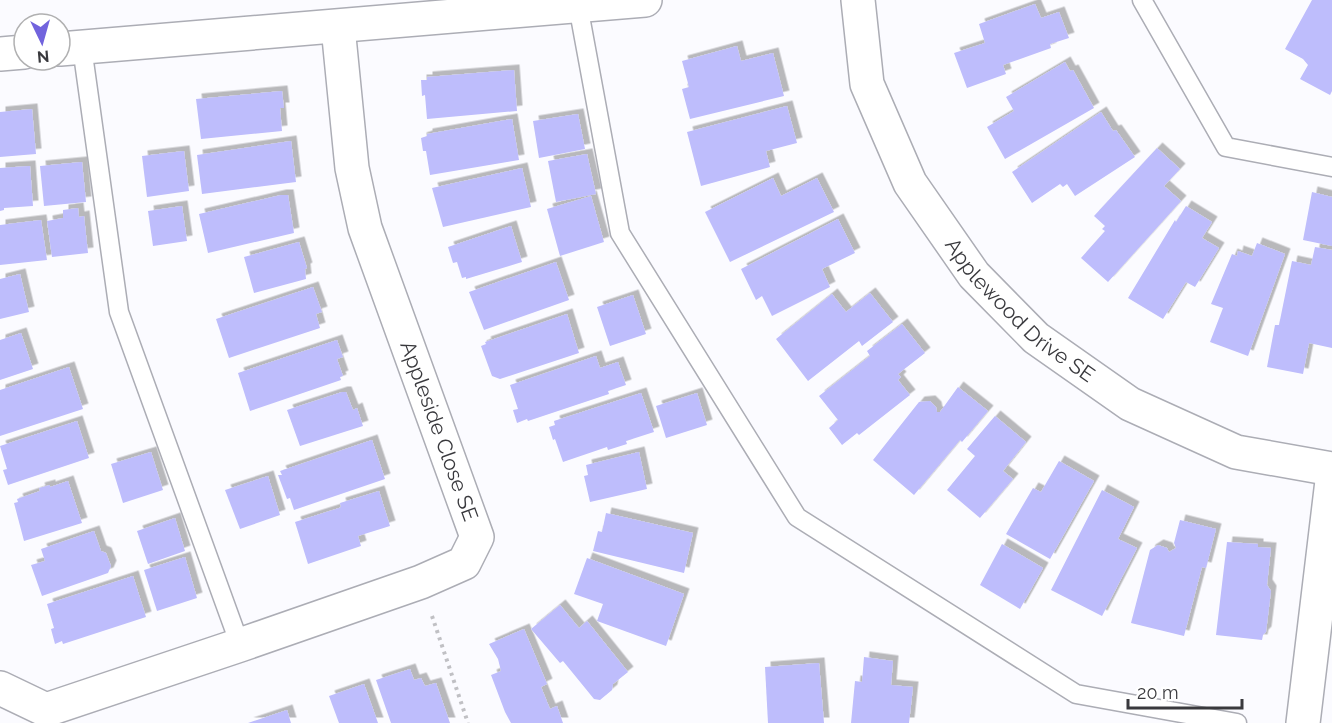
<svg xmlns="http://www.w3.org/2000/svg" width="1332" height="723" font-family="Raleway,sans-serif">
	<defs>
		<filter id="shadow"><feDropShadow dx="5.5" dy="-5.5" stdDeviation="0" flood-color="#0004"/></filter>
	</defs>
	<rect width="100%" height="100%" fill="#fbfbff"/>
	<!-- building -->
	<g fill="#bebdfc" filter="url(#shadow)">
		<polygon points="1312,0 1332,0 1332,91 1330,95 1300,79 1308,65 1303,59 1285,49"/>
		<polygon points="1035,4 1041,18 1059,12 1069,38 1050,44 1051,48 1003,65 1006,74 967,88 954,53 985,43 979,24"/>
		<polygon points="737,46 741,61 773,53 784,96 690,119 682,89 689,87 682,61"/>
		<polygon points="1065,62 1070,71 1073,70 1094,108 1005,159 987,127 1014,111 1006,97"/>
		<polygon points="514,70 517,111 427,119 425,95 422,96 421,80 427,80 427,77"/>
		<polygon points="282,91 284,108 280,108 282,131 201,139 196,99"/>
		<polygon points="787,106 797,143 766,151 770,167 701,186 687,132"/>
		<polygon points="32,109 36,154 0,157 0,112"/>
		<polygon points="1101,112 1113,131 1116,130 1135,157 1075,196 1067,184 1063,187 1060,184 1032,203 1012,172"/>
		<polygon points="578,114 585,149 539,158 533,121"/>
		<polygon points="512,119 519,160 430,175 426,151 423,151 421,138 427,136 427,134"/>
		<polygon points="291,141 296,182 202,194 197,155"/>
		<polygon points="1157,148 1180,169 1164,186 1181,201 1108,282 1081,258 1105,231 1102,229 1105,226 1094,216"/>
		<polygon points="184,151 189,191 147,197 142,156"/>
		<polygon points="587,154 596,194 556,202 548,161"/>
		<polygon points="82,162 86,202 44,206 40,166"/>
		<polygon points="30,166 33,206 4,208 4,210 0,211 0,168"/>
		<polygon points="522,168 531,207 443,227 432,188"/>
		<polygon points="773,178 781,196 817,178 834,212 730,262 705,212"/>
		<polygon points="1312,192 1332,197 1332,246 1303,240"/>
		<polygon points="281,195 288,195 294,233 208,253 199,214"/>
		<polygon points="591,196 604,242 560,256 547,209"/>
		<polygon points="182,206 187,241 153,246 148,211"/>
		<polygon points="1186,206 1212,222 1202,238 1219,248 1195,287 1186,282 1163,319 1128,298 1175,220 1176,222"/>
		<polygon points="78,208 79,217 84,216 88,253 52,257 47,221 63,218 63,210"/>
		<polygon points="838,219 855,253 822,269 830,287 772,316 762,296 756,300 741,269"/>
		<polygon points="41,220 47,260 0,265 0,225"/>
		<polygon points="511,226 522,262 466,279 466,277 462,278 457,262 453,263 448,247"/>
		<polygon points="299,242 307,268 305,269 306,279 254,293 244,257"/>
		<polygon points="1257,243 1285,254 1248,356 1210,342 1223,308 1211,304 1232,254 1237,256 1238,251 1252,256"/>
		<polygon points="1315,247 1332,250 1332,348 1309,343 1303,374 1267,367 1275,325 1279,325 1292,261 1311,265"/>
		<polygon points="556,262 569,300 484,330 469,292"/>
		<polygon points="20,274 29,312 0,319 0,279"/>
		<polygon points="313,287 322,312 316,314 320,328 229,358 216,319"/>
		<polygon points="870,293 893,322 862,346 859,341 808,381 776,339 832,294 846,312"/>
		<polygon points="633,295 646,334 610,346 597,307"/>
		<polygon points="567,314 579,353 500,379 492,376 481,346 486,344 485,342"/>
		<polygon points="902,324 925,353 898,374 901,377 898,380 910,395 859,435 857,433 842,445 829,428 838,420 819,396 870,356 867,351"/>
		<polygon points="21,333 33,369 0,380 0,340"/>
		<polygon points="337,340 343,357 337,359 343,376 340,377 341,380 250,411 238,373"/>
		<polygon points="596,356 600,368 618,362 626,385 608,391 609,394 528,421 527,419 517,423 513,410 518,409 510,385"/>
		<polygon points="69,367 83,409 0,436 0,390"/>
		<polygon points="958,387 988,411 962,442 960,440 914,495 873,460 919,402 930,401 936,407 937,412 940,412"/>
		<polygon points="342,392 346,392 353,410 357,408 363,426 300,446 287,410"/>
		<polygon points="641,393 654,432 626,441 627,444 608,450 607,447 563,462 555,439 553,440 549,427 555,425 554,421"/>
		<polygon points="697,393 707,425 666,438 656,406"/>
		<polygon points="995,416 1026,442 1003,471 1013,479 980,518 947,490 975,456 967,449"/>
		<polygon points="77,421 89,458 8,485 3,470 7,469 0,446"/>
		<polygon points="372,440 385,479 294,510 290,498 287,499 278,475 282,475 280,471"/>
		<polygon points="151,452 163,490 123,503 111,464"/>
		<polygon points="639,452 647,489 590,502 584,476 588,475 586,465"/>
		<polygon points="1059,461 1094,481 1050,559 1006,534 1033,488 1041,492"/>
		<polygon points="268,476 280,515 240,529 225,490"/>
		<polygon points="68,481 82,523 24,541 14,503 18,502 17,499 40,491 39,488 50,485 50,487"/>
		<polygon points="1102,490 1134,507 1118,539 1137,548 1102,616 1051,590"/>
		<polygon points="379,491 390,526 358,536 361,546 308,564 295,522 339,508 341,507 340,503"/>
		<polygon points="606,513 693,533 684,573 593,551 598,531 602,532"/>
		<polygon points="175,518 185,551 148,564 137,531"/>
		<polygon points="1180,520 1216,529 1206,568 1202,567 1184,636 1131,623 1150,550 1158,545 1167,548 1169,552 1176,548 1174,543"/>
		<polygon points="94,531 101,551 106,553 111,566 108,573 42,596 31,565 45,561 41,549"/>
		<polygon points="1227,542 1258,544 1258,547 1271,548 1267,585 1271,591 1266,632 1263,635 1262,640 1216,635"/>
		<polygon points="1002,544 1043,568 1020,609 980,585"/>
		<polygon points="185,557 197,598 157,611 144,570"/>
		<polygon points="587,558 684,594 666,646 597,621 603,604 574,594"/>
		<polygon points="133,576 146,617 63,644 62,641 55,644 51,629 54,628 47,604"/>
		<polygon points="560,605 579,628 587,621 628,672 613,684 612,690 600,700 594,699 563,661 560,663 531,629"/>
		<polygon points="524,629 547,684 541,687 550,709 557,706 563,723 511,723 505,712 491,675 501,671 498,659 489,644"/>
		<polygon points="864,657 893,661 891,685 913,687 909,723 851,723 855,681 862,682"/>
		<polygon points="819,663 824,723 768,723 765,667"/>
		<polygon points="410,669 414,680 421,678 425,686 436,683 450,723 391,723 376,680"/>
		<polygon points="364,684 378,723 339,723 329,696"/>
		<polygon points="287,710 291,723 248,723"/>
	</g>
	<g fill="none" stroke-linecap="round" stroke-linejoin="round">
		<defs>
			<g id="lane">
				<polyline points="577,0 620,233 797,517 1076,694 1237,723"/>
				<polyline points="1142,0 1226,147 1332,167"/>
				<polyline points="82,47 119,312 240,645"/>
			</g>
			<g id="street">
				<polyline points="60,49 645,0"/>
				<polyline points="0,54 24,52"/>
				<polyline points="0,688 46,710 240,645 421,582 464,563 477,537 365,228 352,168 338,27"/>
				<polyline points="1303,723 1332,481"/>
			</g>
			<g id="secondary">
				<path id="s1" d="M858,0L867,84L910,183L974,275L1036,338L1130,404L1236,452L1332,469"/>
			</g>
		</defs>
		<!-- lane casing -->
		<use href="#lane" stroke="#acadb5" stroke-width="21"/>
		<!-- street casing -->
		<use href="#street" stroke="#acadb5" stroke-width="36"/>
		<!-- secondary casing -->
		<use href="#secondary" stroke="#acadb5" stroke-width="36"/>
		<!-- path -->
		<polyline stroke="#c0c0c4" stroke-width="4" stroke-dasharray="3 4.5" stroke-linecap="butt" points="432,616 468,723"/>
		<!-- lane -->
		<use href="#lane" stroke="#fff" stroke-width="18"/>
		<!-- street -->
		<use href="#street" stroke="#fff" stroke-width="33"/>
		<!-- secondary -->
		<use href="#secondary" stroke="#fff" stroke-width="33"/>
	</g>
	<g text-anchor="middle" stroke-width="4.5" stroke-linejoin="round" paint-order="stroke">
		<!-- street labels -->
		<g font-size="21" fill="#39393d" stroke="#fff">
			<text dy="7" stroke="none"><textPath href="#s1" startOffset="362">Applewood Drive SE</textPath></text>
			<text transform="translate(439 431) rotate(70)" y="7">Appleside Close SE</text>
		</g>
	</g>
	<!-- north arrow -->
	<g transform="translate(42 42) rotate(175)"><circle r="28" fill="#ffffff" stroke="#b0b0b1" stroke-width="1.5"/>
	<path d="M0-4.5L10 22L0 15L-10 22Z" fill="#7163dd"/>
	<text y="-9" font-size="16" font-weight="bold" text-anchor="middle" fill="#39393d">N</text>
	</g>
	<!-- scale -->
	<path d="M1128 699v9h114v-9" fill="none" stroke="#39393d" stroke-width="3"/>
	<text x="1137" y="699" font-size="18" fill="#39393d" stroke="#ffffff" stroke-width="4.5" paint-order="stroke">20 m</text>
</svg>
